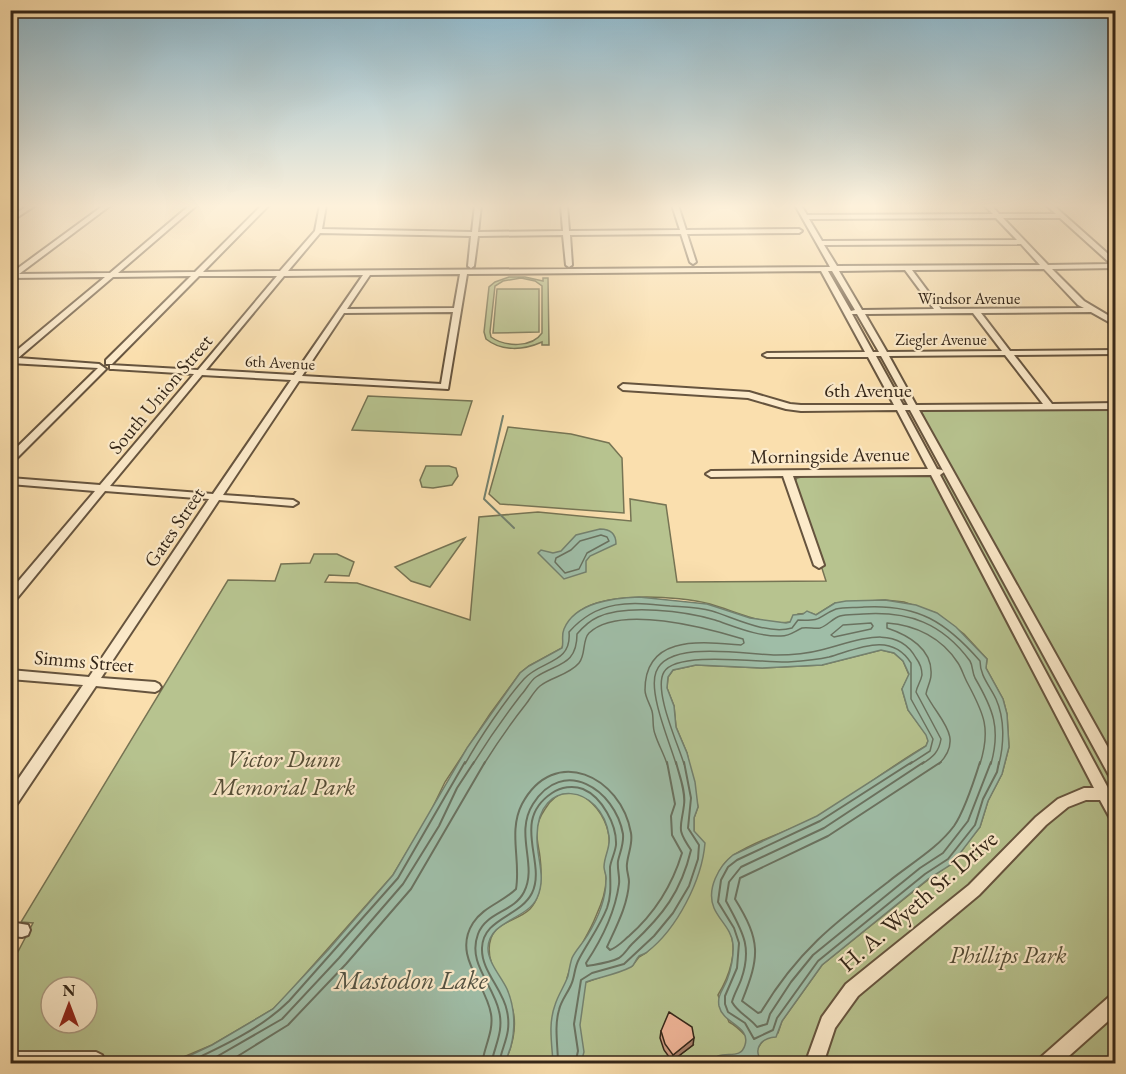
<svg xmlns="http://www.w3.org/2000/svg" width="1126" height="1074" font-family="'EB Garamond',serif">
	<rect width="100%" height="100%" fill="#fadfae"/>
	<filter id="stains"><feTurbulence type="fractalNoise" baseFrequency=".00333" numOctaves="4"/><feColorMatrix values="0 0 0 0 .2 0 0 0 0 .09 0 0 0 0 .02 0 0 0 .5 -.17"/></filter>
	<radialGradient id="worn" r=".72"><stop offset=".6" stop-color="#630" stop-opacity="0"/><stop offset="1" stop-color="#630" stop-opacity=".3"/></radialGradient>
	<!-- green -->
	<g fill="#b7c38f" stroke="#767454" stroke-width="1.5" fill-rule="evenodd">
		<path d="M509,277H525L543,281V278H548L549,345H542V342C524,350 502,352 486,339L484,332L489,287L495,282ZM521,278L535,281L542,286V333C532,348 505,347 491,337L490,332L495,286L503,281Z"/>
		<polygon points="497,289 539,289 539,332 493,333"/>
		<polygon points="368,396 472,401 461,435 352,430"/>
		<path d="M1115,409V1063H504C512,1049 517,1028 513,1011C508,988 482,964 491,938C497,921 518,921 530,909C542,896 542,873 540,857C539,848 536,839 537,830C537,823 541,815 545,809C570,768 613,813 609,846C609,852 605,857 605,864C604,868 606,872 606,877C607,890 601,905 596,916C587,939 573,954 567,978L587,982L632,966L639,957L646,953L662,937L678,916L694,831V818L698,807L687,753L676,727L674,706L667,688L668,677L673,670L696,665L762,668L822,665L881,650L894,653L903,661L909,675L902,689L908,710L927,735L928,741L926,746C889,767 855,795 818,816C791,831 760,838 734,855C720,864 715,878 713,893C711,910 722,917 729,930C739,950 729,977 718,995L729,1022C741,1028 747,1039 758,1048L764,1039L778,1033L782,1021L822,965L929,879L952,863L980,827L988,801L1002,774L1009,747L1007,714L1003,699L986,668L987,659L964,634L936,613L904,602L885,600L835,603L816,615L811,613L798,614L790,622C764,626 735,611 710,604C679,596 599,590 575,615C566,625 566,637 562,648L529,666L520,673L490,714L445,782L427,819L393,875L285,997L273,1009L212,1045L174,1061L155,1064H11V965L33,923L21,922L228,580L275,581L281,564L310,563L314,554H337L354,562L349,576L329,575L325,582L357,583L470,620L479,517L538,512L631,521L630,499L666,505L677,582L826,581L797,490L795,481L797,478L811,475L952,474L921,411ZM51,987H87V1023H51Z"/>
		<polygon points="508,427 571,434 609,443 622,458 624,513 500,504 489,494"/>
		<polygon points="426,466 449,466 456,468 458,476 452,485 433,488 422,487 420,480"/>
		<polygon points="465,538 430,587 411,581 395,567"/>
	</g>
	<!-- water -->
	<g fill="#9fbda7" stroke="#74816e" stroke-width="1.5">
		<path d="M600,529C610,529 616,534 616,544L590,556L586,561V572L564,579L538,553L541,550L553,553L561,551L576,535Z"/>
		<path d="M639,597L707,604L750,618L786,623L790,622L793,615L803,614L807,611L816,615L835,603L846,601L885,600L916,605L937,613L956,627L987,659L986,668L1003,699L1007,714L1009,747L1002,774L988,801L980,827L952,864L928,879L822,965L782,1021L776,1037C760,1038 752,1050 763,1063H719L718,1056C728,1052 741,1059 745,1045C751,1026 723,1024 719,1006C717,995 723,990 727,980C731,970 734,955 733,944C732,930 719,920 714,908C706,889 719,866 733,855L817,816L926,746L928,741L926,735L908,710L902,689L909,674L903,661L894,653L881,650L822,665L762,668L696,665L673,670L668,677L667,688L674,706L676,727L687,753L695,782L698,807L694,818V831L705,843C702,880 677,929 647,952C645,954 641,955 639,956C635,960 635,965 631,967C618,974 600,977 586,982L580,1025L584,1052L581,1063H553C552,1044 548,1024 555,1005C558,995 564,987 568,976C569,971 570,964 572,958C575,951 583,943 587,936C597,920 606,899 606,880C607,876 604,871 604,867C604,856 611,847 609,836C602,784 538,775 537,836C536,857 547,877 537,898C527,920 489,920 488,948C488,963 501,976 507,989C517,1012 516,1042 504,1063H162L191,1055L212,1045L273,1009L329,949L393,875L467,748L520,673L529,666L562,648C564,642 561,636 564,629C575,602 614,598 639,597Z"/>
	</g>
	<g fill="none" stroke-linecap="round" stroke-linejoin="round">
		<!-- shore-far1 -->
		<g stroke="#6a7260" stroke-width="1.5">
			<polygon points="601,535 607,537 609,541 587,553 579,569 565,573 555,562 556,558 571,550 580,541"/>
			<polygon points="871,623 873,626 871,629 834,637 831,635 843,625"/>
			<path d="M465,764C479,739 505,700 524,679C541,660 572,664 569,632C598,599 630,602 670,606C684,607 698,607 712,611C735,618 767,635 792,628L798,620C825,621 816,617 836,609C844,607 856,608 864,607C918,604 946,622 980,661C980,676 990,686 996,699C1005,719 1004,744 999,764"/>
			<path d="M473,764C488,740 504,717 521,695C526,690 530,681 536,677C557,663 577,666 577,634C583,627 589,621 598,617C627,604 685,611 715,620C736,627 759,637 781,636C790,636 795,631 802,628C808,627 815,629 820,628C827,626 833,618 840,616C847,614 856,615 863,614C909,611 942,623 970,661C973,666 972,672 975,678C993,709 1001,728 991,764"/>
			<path d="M484,764C497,743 511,723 526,704C530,699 534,691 540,686C551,677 569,675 579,663C586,655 582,640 589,633C619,604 707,628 743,639L744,643L741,645C702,642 645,634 645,690C645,697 650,704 652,711C654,719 652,727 655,734C658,744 664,754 667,764"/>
			<path d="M676,764C670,743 648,693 656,672C668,639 748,655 776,655C791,655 806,654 821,650C851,643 896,621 916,658C919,662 922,669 922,675C921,681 917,686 916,692L941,739C939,752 933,757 922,764"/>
			<path d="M684,764C678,744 653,690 664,672C676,650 764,663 788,662C802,661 816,660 829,657C857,649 891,631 911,663V699L933,739L930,751L910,764"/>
			<path d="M939,764C965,737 939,720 926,694C927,687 931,681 931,675C933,649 908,635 887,628V623C916,625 942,638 958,663C962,669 964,677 968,684C984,714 991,729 980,764"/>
		</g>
		<!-- shore -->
		<g stroke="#6a7260" stroke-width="2">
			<polyline points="912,762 820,821 737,860 728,867 721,880 718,902 734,928 739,943 737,968 725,996 725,1004 728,1012 745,1023 754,1039 773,1030 777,1018 818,961 925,874 948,859 975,825 983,799 997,772 999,762"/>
			<path d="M924,762L824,828L741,867L729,882L726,901C742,931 753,946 741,980C738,988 734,994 732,1002C738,1013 749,1017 757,1027L767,1024L770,1014L791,982L813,955L920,868L943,853L968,821L991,762"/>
			<path d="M941,762L828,836L740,878L735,899C761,941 760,956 742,1001L758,1013L761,1012C797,952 833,924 888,882C910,864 937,849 954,826C963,813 975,778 980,762"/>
			<path d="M185,1064C221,1047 261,1029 289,1001L398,878L465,762"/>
			<polyline points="204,1064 282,1019 339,958 403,884 439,826 457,788 474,762"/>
			<polyline points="225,1064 288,1025 346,964 411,889 485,762"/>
			<path d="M482,1064C484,1047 494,1031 491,1014C486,983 452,956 473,923C483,907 503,902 516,889C521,861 508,831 522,804C554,744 621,776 631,833C633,844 628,853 627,864C626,870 629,876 629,882C628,905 616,927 607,947L610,950C618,947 623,941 629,936C655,913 672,886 682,853L672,835L671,816L675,804L667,762"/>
			<path d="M491,1064C495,1045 504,1031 499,1011C493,984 467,963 478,934C486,912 514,912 524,892C538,865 514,834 533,804C563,756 615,789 623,834C624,844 620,852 618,861C617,869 620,876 619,884C615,913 602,939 586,963L587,966C598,964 609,963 619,958C625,954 627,949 632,944C663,915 681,892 691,850C676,828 681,829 684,805C686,791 679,775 676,762"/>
			<path d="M499,1064C502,1045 512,1034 507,1011C503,989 481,971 482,948C483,918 520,917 532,893C547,862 510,821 552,793C561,787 573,785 583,789C602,797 617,825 616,845C615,853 611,860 610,867C610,882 612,894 607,908C600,926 588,942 579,959C574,968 575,977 571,985C567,994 561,1001 559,1010C554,1027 558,1046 558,1064"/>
			<polyline points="575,1064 578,1051 574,1024 581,980 592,973 624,964 654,936 673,913 689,886 698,859 699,845 688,828 691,798 684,762"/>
		</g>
		<!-- stream -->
		<polyline stroke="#74816e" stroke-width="2" points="503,416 484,499 514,528"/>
		<defs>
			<g id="minor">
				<polygon points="29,205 36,205 10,222 10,217"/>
				<path d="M104,205H111L19,274L110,273L190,205H197L118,273L195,272L262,205H269L203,272L280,271L315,231L320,205H326L322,229L472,232L475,205H481L478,232L563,231L561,205H567L569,231L680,230L672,205H678L686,230L799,229L802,231L799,233L687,234L696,262L693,264L690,262L681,234L570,235L572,265L569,267L566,265L563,235L478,236L474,266L471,268L468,266L471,236L320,233L288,271L830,267L795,205H801L807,215L993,214L984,205H991L999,214H1056L1046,205H1053L1116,261V268L1052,269L1084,301L1116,320V326L1091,312L981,313L1010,351L1116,350V354L1014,355L1052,404L1116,403V409L919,410L1116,762V780L1111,779L910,410H905L937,469L942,470L944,472L940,475L1108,788H1116V822L1111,820L1100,800H1086L1068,807L1046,825L979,895L858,996L835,1028L823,1064H805L822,1017L846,984L969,885L1036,817L1058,799L1084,788H1094L931,475L793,476L824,565L819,568L814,565L783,476L711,477L706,474L711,471L928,469L897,410L801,411L786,409L748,398L623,390L619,387L623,384L749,392L790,404L801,405H894L868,357H767L763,355L767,353L865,352L821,271L467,274L448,389L299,381L223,495L293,500L298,503L293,506L219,500L101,678L155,682L159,684L161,687L159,690L155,692L96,686L15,807L10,809V791L83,685L10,679V670L89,677L209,499L105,491L14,602L10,603V591L95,491L10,484V478L100,485L194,374L113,369H110V365L198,370L277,276H199L112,364H106V360L191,276L113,277L18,358L99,364L106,369L13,462L10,463V454L98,368L10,363V356L105,277L10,278V274ZM996,218L1017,240L822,241L809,219ZM1003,218H1060L1111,264L1048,265ZM1021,244L1040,265L837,266L824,245ZM1044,269L1078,305L1084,308L941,309L912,270ZM905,270L934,309L862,310L839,271ZM828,271H832L855,310L851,311ZM460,274L454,308L347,309L370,275ZM363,275L294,375L206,370L284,276ZM453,312L441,384L302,376L344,313ZM973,313L1002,351L887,352L865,314ZM852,314H857L879,352H873ZM1005,355L1043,404L916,405L889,356ZM876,356H881L908,405H903ZM202,375L291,380L213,494L110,486Z"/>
				<polygon points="10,922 28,925 30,930 28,935 22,937 10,936"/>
				<polygon points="1116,994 1116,1014 1060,1064 1037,1064 1040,1058 1110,996"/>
				<polygon points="10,1052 96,1052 102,1055 105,1061 104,1064 10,1064"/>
			</g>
		</defs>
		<!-- minor casing -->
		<use href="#minor" stroke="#66543e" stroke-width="4"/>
		<!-- minor -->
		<use href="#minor" fill="#fceaca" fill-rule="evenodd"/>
	</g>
	<!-- wall -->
	<polygon fill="#ce9c83" stroke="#342618" stroke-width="1.5" points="661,1031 693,1045 672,1061 664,1050 660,1038"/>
	<!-- shaded-wall -->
	<polygon fill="#a87f6a" stroke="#342618" stroke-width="1.5" points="694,1038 693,1045 672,1061 673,1055"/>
	<!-- building -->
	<polygon fill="#f0b598" stroke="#342618" stroke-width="1.5" points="669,1012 692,1027 694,1038 673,1055 665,1044 661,1031"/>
	<!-- sky -->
	<linearGradient id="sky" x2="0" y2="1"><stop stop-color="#8bb8ce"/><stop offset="0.58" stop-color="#fdf1db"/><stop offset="1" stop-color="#fdf1db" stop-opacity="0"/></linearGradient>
	<rect width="1126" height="355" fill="url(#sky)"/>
	<g text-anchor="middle" stroke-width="4.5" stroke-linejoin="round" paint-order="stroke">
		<!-- far-street labels -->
		<g font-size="16" fill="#342618" stroke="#fceaca">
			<text x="969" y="304">Windsor Avenue</text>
			<text x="941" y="345">Ziegler Avenue</text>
			<text transform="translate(280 362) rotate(3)" y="6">6th Avenue</text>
		</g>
		<!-- street labels -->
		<g font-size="20" fill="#342618" stroke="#fceaca">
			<text x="868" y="397">6th Avenue</text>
			<text transform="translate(160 394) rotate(-50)" y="7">South Union Street</text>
			<text transform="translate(830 455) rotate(-1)" y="7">Morningside Avenue</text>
			<text transform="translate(174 527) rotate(-56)" y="7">Gates Street</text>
			<text transform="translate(84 661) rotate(5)" y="7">Simms Street</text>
		</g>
		<!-- near-park labels -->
		<g font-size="24" font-style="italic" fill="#554d36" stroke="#fceaca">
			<text x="284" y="767">Victor Dunn<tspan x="284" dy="28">Memorial Park</tspan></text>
			<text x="1008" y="963">Phillips Park</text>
		</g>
		<!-- near-street labels -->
		<g font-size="24" fill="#342618" stroke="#fceaca">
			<text transform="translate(918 901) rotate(-41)" y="8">H. A. Wyeth Sr. Drive</text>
		</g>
		<!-- near-water labels -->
		<g font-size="26" font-style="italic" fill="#545343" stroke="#fceaca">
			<text x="411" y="989">Mastodon Lake</text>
		</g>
	</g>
	<!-- margin -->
	<rect width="1126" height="1074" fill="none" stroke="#fadfae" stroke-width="36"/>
	<rect x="12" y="12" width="1102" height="1050" fill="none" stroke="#342618" stroke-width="3"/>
	<rect x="18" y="18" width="1090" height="1038" fill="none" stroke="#342618" stroke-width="1.5"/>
	<!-- north arrow -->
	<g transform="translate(69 1005)"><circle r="28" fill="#fceaca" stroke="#ac9c83" stroke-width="1.5"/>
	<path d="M0-4.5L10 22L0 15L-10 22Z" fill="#8f2418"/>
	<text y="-9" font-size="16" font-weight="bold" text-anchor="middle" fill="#342618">N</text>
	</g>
	<rect width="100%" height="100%" filter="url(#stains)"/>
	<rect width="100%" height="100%" fill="url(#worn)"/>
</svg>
